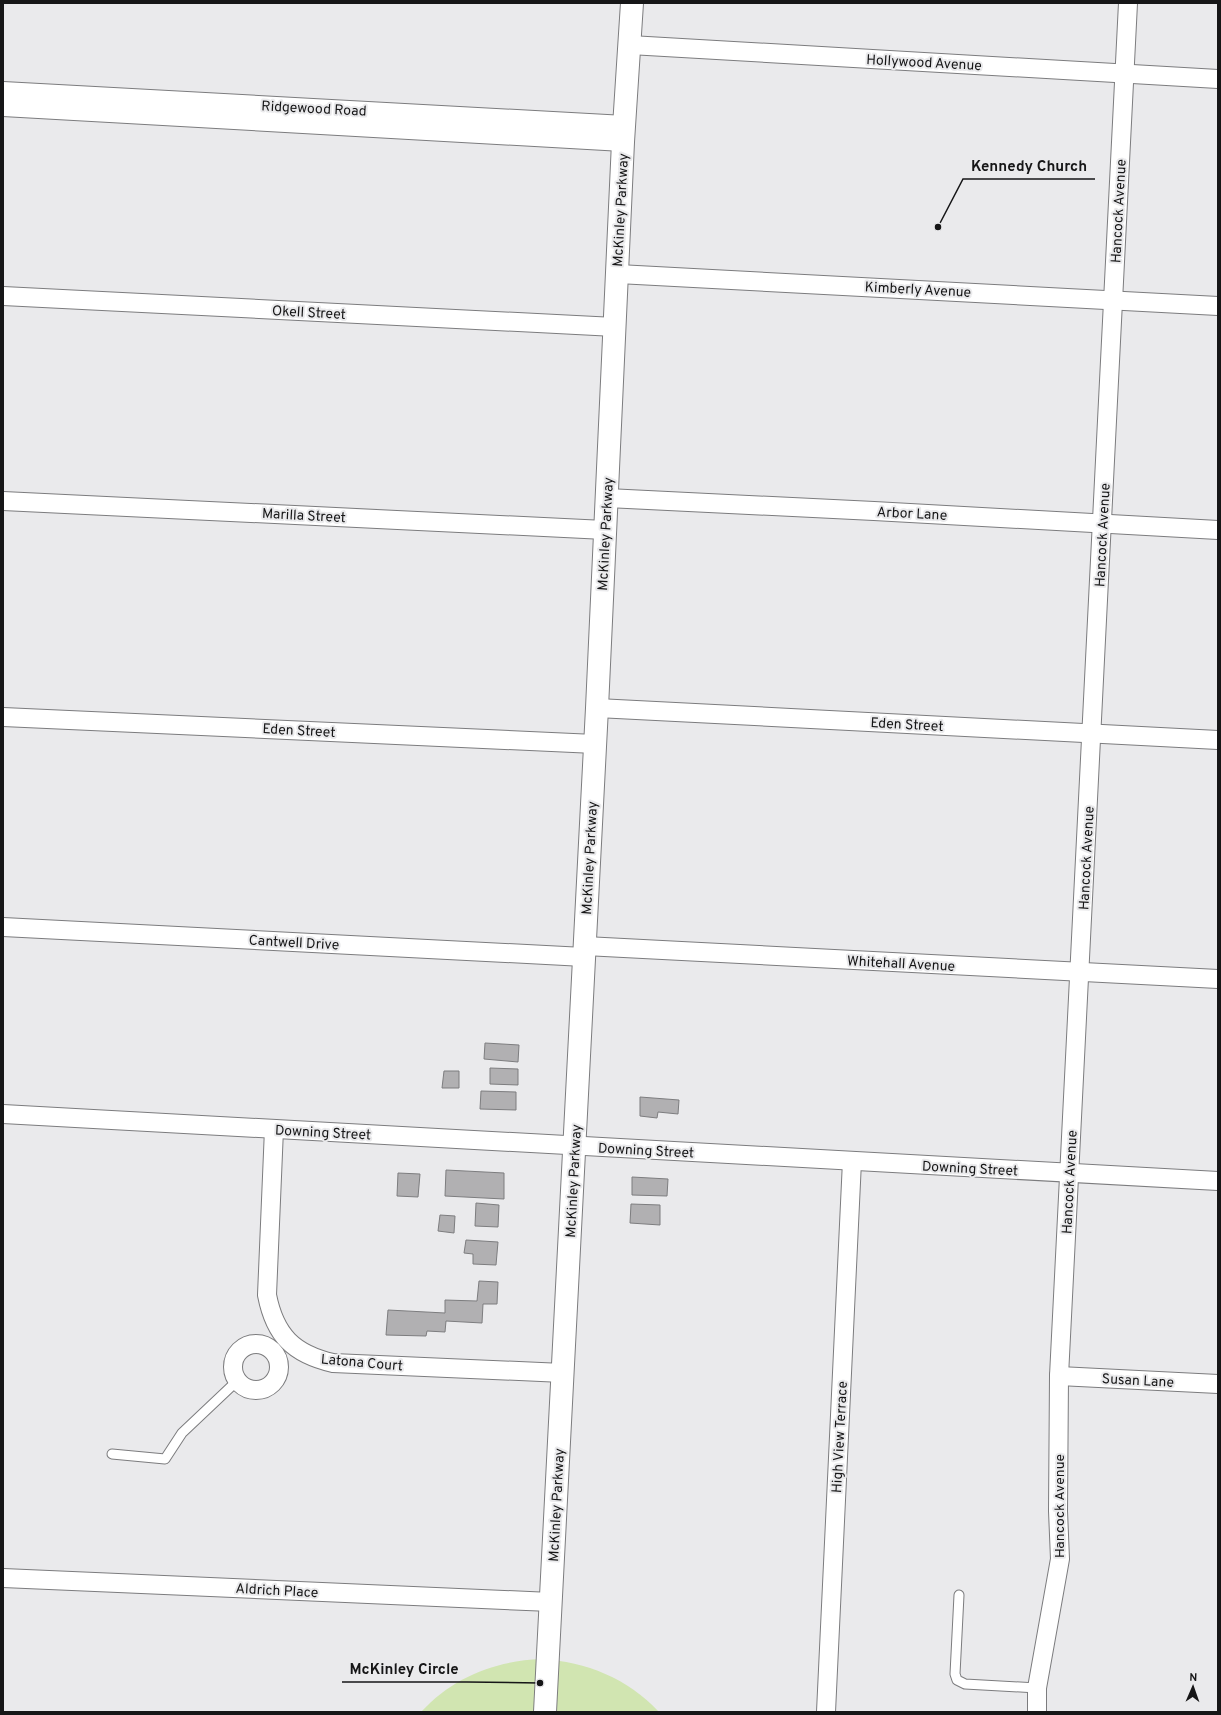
<svg xmlns="http://www.w3.org/2000/svg" width="1221" height="1715" font-family="Overpass,sans-serif">
	<rect width="100%" height="100%" fill="#eaeaec"/>
	<!-- green -->
	<path fill="#d1e5b1" d="M541,1659C587,1662 627,1678 659,1712H421C453,1677 495,1661 541,1659Z"/>
	<!-- building -->
	<g fill="#b1b0b2" stroke="#7d7d7f">
		<polygon points="485,1043 519,1045 518,1062 484,1059"/>
		<polygon points="490,1068 518,1069 518,1085 490,1084"/>
		<polygon points="444,1071 459,1071 459,1088 442,1088"/>
		<polygon points="481,1091 516,1092 516,1110 480,1109"/>
		<polygon points="640,1097 679,1100 678,1114 658,1112 657,1118 640,1116"/>
		<polygon points="446,1170 504,1173 504,1199 445,1196"/>
		<polygon points="398,1173 420,1174 418,1197 397,1196"/>
		<polygon points="632,1177 668,1179 667,1196 632,1195"/>
		<polygon points="476,1203 499,1205 498,1227 475,1226"/>
		<polygon points="631,1204 660,1205 660,1225 630,1223"/>
		<polygon points="440,1215 455,1216 454,1233 438,1231"/>
		<polygon points="466,1240 498,1242 496,1265 473,1264 473,1254 464,1253"/>
		<polygon points="479,1281 498,1282 497,1304 483,1304 482,1323 446,1321 445,1332 427,1331 426,1336 386,1335 388,1310 445,1313 445,1300 477,1301"/>
	</g>
	<g fill="none" stroke-linecap="round" stroke-linejoin="round">
		<defs>
			<g id="service">
				<polyline points="112,1454 165,1459 182,1433 237,1381"/>
				<polyline points="959,1595 955,1674 957,1680 965,1684 1037,1688"/>
			</g>
			<g id="minor">
				<polyline points="630,45 1218,79"/>
				<polyline points="3,91 625,125"/>
				<polyline points="3,107 623,142"/>
				<polyline points="618,274 1218,306"/>
				<polyline points="3,296 615,327"/>
				<polyline points="607,498 874,511 1218,530"/>
				<polyline points="3,501 605,530"/>
				<polyline points="597,708 1218,740"/>
				<polyline points="3,717 595,744"/>
				<polyline points="3,927 584,957"/>
				<polyline points="585,946 1218,979"/>
				<polyline points="3,1114 1218,1181"/>
				<path d="M274,1129L267,1295C275,1336 294,1354 333,1363L563,1373"/>
				<circle cx="256" cy="1367" r="23"/>
				<polyline points="1059,1376 1218,1384"/>
				<polyline points="3,1578 551,1602"/>
				<polyline points="826,1712 852,1161"/>
				<polyline points="1037,1712 1037,1688 1060,1559 1058,1511 1059,1376 1128,3"/>
			</g>
			<polyline id="tertiary" points="545,1712 597,708 623,142 632,3"/>
		</defs>
		<!-- service casing -->
		<use href="#service" stroke="#7c7c7e" stroke-width="11"/>
		<!-- minor casing -->
		<use href="#minor" stroke="#7c7c7e" stroke-width="20"/>
		<!-- tertiary casing -->
		<use href="#tertiary" stroke="#7c7c7e" stroke-width="24"/>
		<!-- service -->
		<use href="#service" stroke="#fff" stroke-width="9"/>
		<!-- minor -->
		<use href="#minor" stroke="#fff" stroke-width="18"/>
		<!-- tertiary -->
		<use href="#tertiary" stroke="#fff" stroke-width="22"/>
	</g>
	<g text-anchor="middle" stroke-width="4" stroke-linejoin="round" paint-order="stroke">
		<!-- street labels -->
		<g font-size="14" fill="#161617" stroke="#eaeaec">
			<text transform="translate(924 62) rotate(3)" y="5">Hollywood Avenue</text>
			<text transform="translate(314 108) rotate(3)" y="5">Ridgewood Road</text>
			<text transform="translate(620 210) rotate(-87)" y="5">McKinley Parkway</text>
			<text transform="translate(1118 211) rotate(-87)" y="5">Hancock Avenue</text>
			<text transform="translate(918 289) rotate(3)" y="5">Kimberly Avenue</text>
			<text transform="translate(309 312) rotate(3)" y="5">Okell Street</text>
			<text transform="translate(912 513) rotate(3)" y="5">Arbor Lane</text>
			<text transform="translate(304 515) rotate(3)" y="5">Marilla Street</text>
			<text transform="translate(605 534) rotate(-87)" y="5">McKinley Parkway</text>
			<text transform="translate(1102 535) rotate(-87)" y="5">Hancock Avenue</text>
			<text transform="translate(907 724) rotate(3)" y="5">Eden Street</text>
			<text transform="translate(299 730) rotate(3)" y="5">Eden Street</text>
			<text transform="translate(589 858) rotate(-87)" y="5">McKinley Parkway</text>
			<text transform="translate(1086 858) rotate(-87)" y="5">Hancock Avenue</text>
			<text transform="translate(294 942) rotate(3)" y="5">Cantwell Drive</text>
			<text transform="translate(901 963) rotate(3)" y="5">Whitehall Avenue</text>
			<text transform="translate(323 1132) rotate(3)" y="5">Downing Street</text>
			<text transform="translate(646 1150) rotate(3)" y="5">Downing Street</text>
			<text transform="translate(970 1168) rotate(3)" y="5">Downing Street</text>
			<text transform="translate(573 1181) rotate(-87)" y="5">McKinley Parkway</text>
			<text transform="translate(1069 1182) rotate(-87)" y="5">Hancock Avenue</text>
			<text transform="translate(362 1362) rotate(5)" y="5">Latona Court</text>
			<text transform="translate(1138 1380) rotate(3)" y="5">Susan Lane</text>
			<text transform="translate(839 1437) rotate(-87)" y="5">High View Terrace</text>
			<text transform="translate(556 1505) rotate(-87)" y="5">McKinley Parkway</text>
			<text transform="translate(1059 1506) rotate(-90)" y="5">Hancock Avenue</text>
			<text transform="translate(277 1590) rotate(3)" y="5">Aldrich Place</text>
		</g>
	</g>
	<!-- callouts -->
	<path fill="none" stroke="#161617" stroke-width="1.5" d="M938 227L963 179H1095M540 1683L467 1682H342"/>
	<g fill="#161617" stroke="#eaeaec" stroke-width="1.5">
		<circle cx="938" cy="227" r="4"/>
		<circle cx="540" cy="1683" r="4"/>
	</g>
	<g font-size="15" text-anchor="middle" font-weight="bold" fill="#161617" stroke="#eaeaec" stroke-width="4" stroke-linejoin="round" paint-order="stroke">
		<text x="1029" y="171">Kennedy Church</text>
		<text x="404" y="1674">McKinley Circle</text>
	</g>
	<!-- border -->
	<rect width="1221" height="1715" fill="none" stroke="#161617" stroke-width="8"/>
	<!-- north arrow -->
	<g transform="translate(1193 1687) rotate(2)" stroke="#eaeaec" stroke-width="3" paint-order="stroke">
	<path d="M0-3L7 15L0 10L-7 15Z" fill="#161617"/>
	<text y="-6" font-size="11" font-weight="bold" text-anchor="middle" fill="#161617">N</text>
	</g>
</svg>
